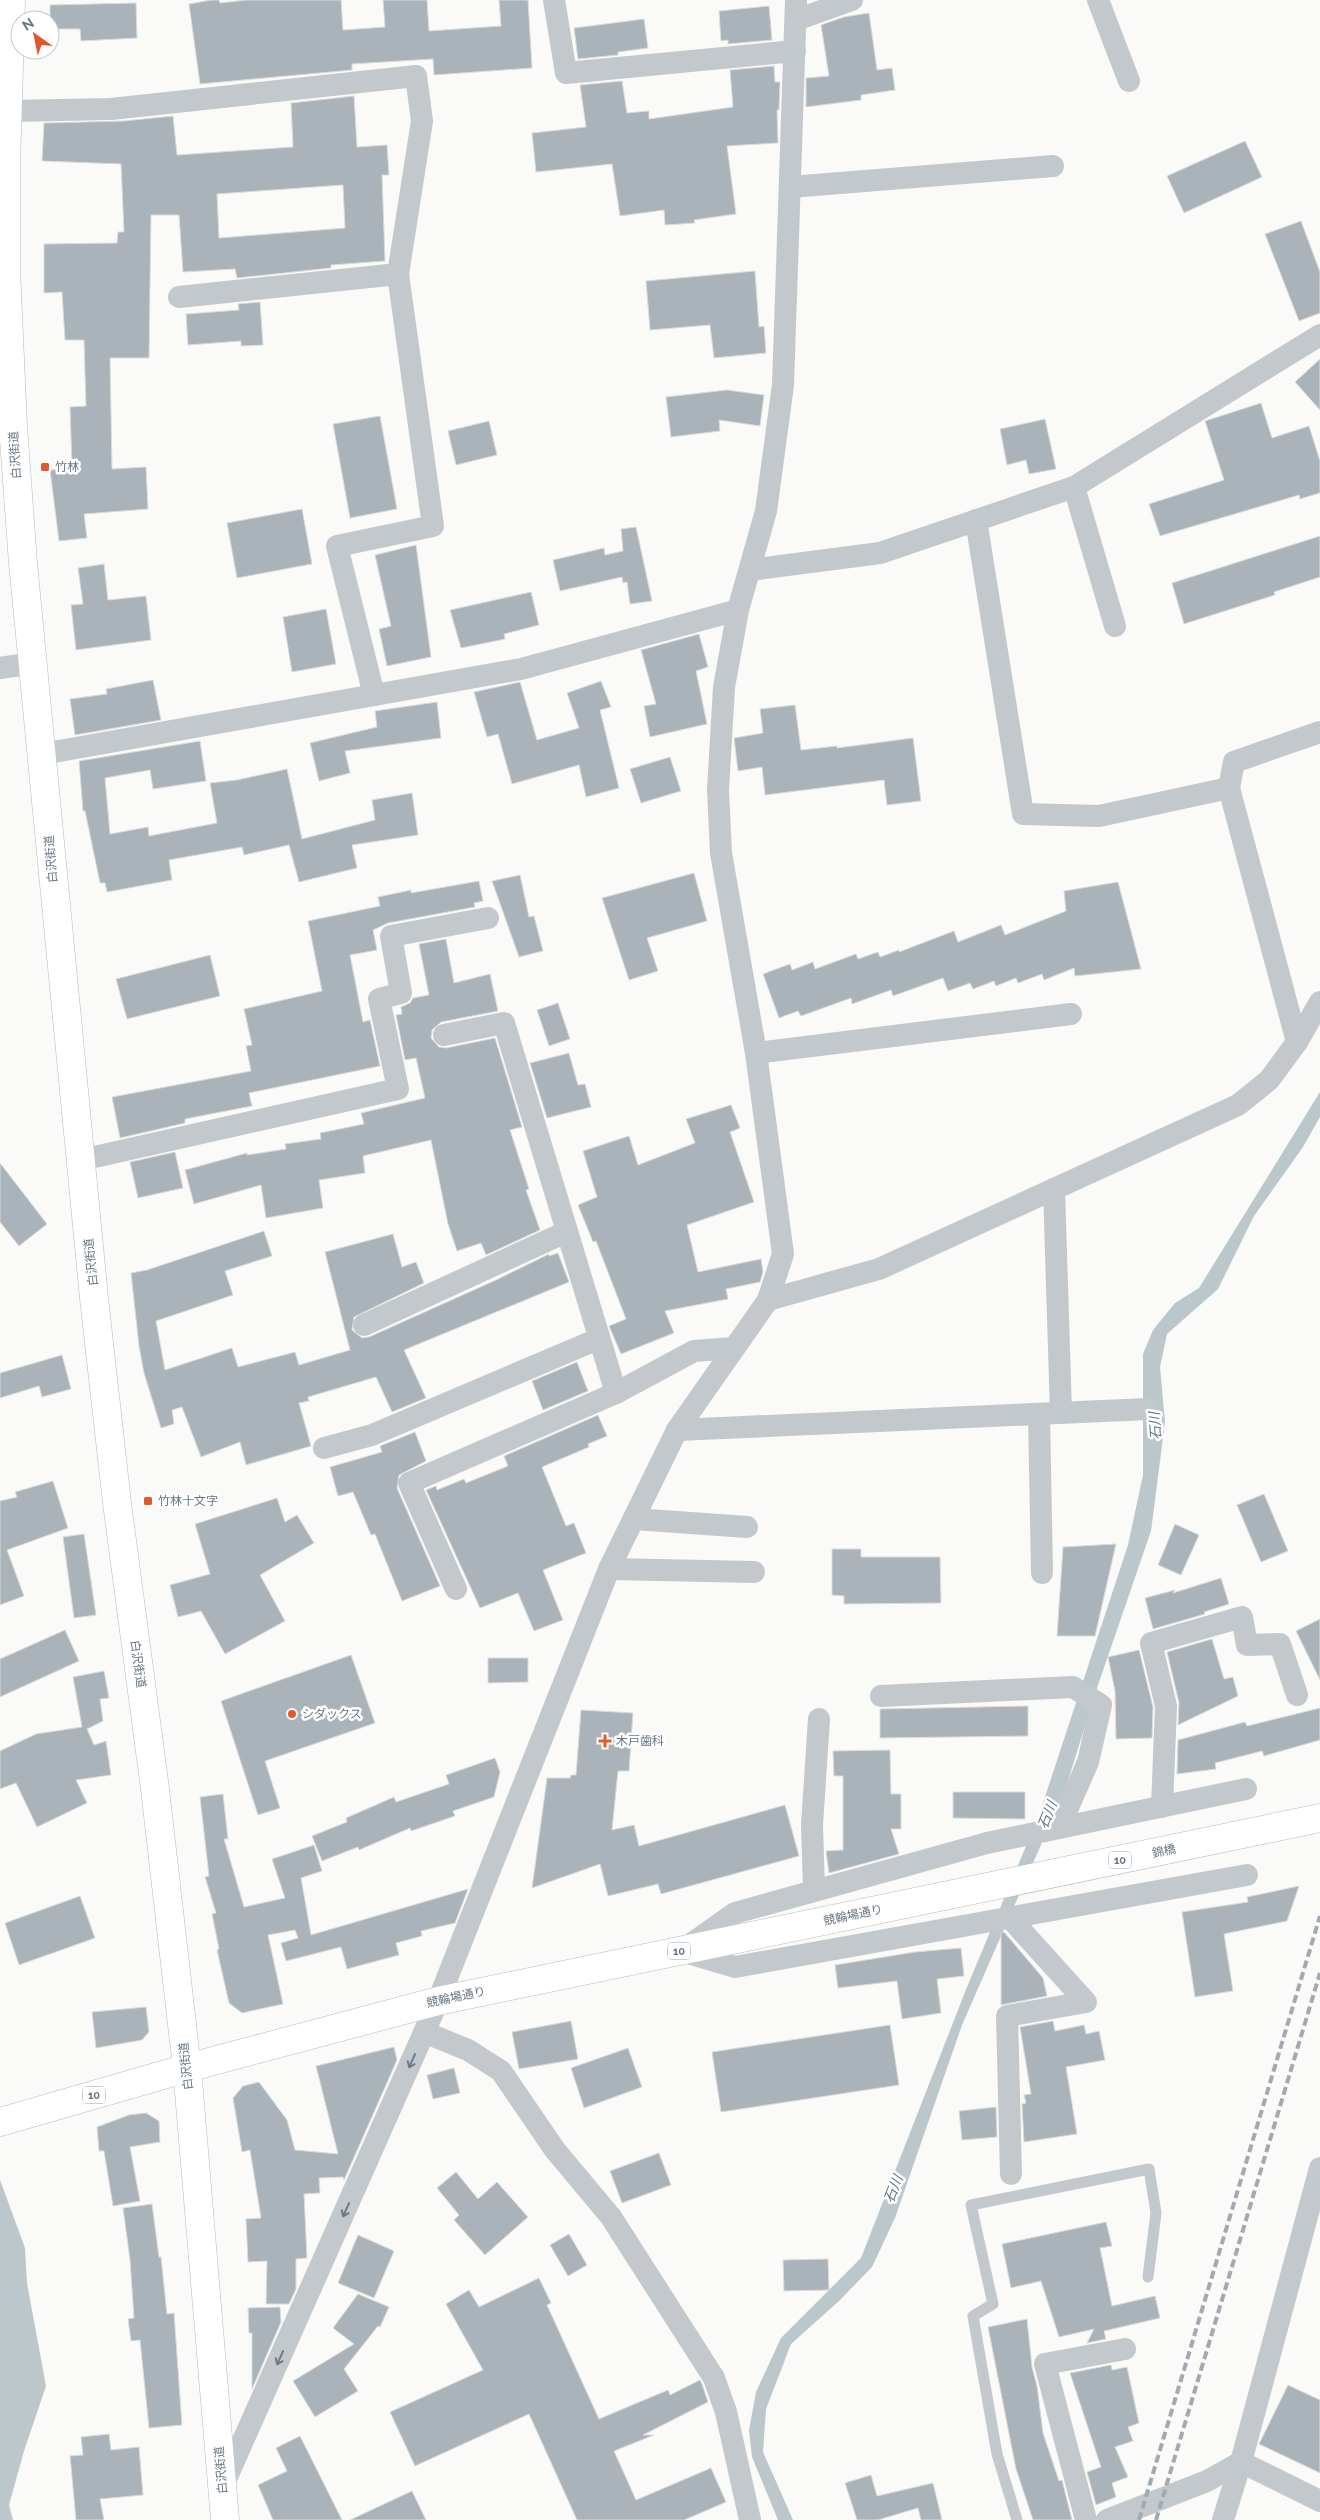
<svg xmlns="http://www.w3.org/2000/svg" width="1320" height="2520" font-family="Raleway,'Noto Sans JP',sans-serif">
	<rect width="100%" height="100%" fill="#fafaf8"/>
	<!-- water -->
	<g fill="#bbc7cb">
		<polygon points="1320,1092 1320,1117 1303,1147 1254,1216 1218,1289 1167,1334 1160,1367 1165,1422 1151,1531 1097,1688 1065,1790 962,2025 895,2218 872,2267 839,2301 791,2344 766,2409 763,2452 793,2520 778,2520 752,2457 749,2430 756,2392 781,2338 861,2258 967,1987 1039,1815 1128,1545 1143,1475 1143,1354 1153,1330 1175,1303 1199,1288"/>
		<polygon points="0,2180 25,2248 27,2283 46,2386 24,2451 9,2505 13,2520 0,2520"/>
	</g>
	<!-- building -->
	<g fill="#aab3b9" stroke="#dcdcda" fill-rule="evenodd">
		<polygon points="211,0 219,0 220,3 246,0 341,0 343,30 385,27 383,0 427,0 429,31 501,26 499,0 528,0 532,68 434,75 433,59 352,64 352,70 200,84 189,4"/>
		<polygon points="136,3 137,38 81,41 80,29 50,29 50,5"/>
		<polygon points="769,6 772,40 728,44 728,40 721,41 719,11"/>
		<polygon points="869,13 877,70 892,68 895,90 861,95 861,100 806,107 806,78 829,76 821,25 844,17"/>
		<polygon points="644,19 648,48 618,52 618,55 578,59 574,28"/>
		<polygon points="774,66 775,82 780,82 779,110 777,110 778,143 727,146 736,214 694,220 695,223 665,225 664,210 620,216 612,164 536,172 532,133 586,127 580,85 622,81 627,113 649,111 649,119 733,107 730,70"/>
		<path d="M354,96L357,147L387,145L389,175H382L385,261L331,265V268L237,278L235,269L183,272L179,215H151L149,358H110L112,469L146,467L148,509L84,514L87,538L59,541L50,470L72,468L70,407L86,406L84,340H65L62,292L44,293V244L117,243L118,232H124L121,164L42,161L44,123L124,121L173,116L177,155L293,147L291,103ZM343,185L345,228L219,238L217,194Z"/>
		<polygon points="1245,141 1262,177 1184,213 1167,176"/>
		<polygon points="1301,221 1320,272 1320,313 1299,321 1265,234"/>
		<polygon points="755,271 759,327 764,326 766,353 714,358 710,325 650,330 646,281"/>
		<polygon points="260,302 263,345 241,346 241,341 188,345 186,314 239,310 238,304"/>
		<polygon points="1320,359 1320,410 1295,382"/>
		<polygon points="727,390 764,395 760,426 719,420 720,431 671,437 666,397"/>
		<polygon points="1261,403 1272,438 1309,426 1320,461 1320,493 1300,499 1299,495 1160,536 1149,504 1224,480 1205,421"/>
		<polygon points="380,416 397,509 350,518 333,424"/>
		<polygon points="1045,419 1056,469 1029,474 1026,460 1007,465 1000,429"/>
		<polygon points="489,421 497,455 456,465 448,431"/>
		<polygon points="302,509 312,564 237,578 227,523"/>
		<polygon points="636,527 652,601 630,604 627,582 623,583 622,577 560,591 553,560 604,548 605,555 623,551 621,529"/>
		<polygon points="1320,536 1320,577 1274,592 1275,595 1184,624 1172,583"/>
		<polygon points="416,545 431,657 387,666 379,629 391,626 375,555"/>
		<polygon points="104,564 108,600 146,596 151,640 76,650 71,605 83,604 78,568"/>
		<polygon points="531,592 539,625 504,634 505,639 461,648 450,610"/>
		<polygon points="326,609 336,664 292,672 283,617"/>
		<polygon points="699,634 708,667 696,671 707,724 650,737 644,706 656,704 641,650"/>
		<polygon points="153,680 161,720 75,735 70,699 107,694 106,689"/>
		<polygon points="601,681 611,707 600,710 619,788 586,797 579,765 512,784 498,734 487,737 474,692 520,682 537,740 579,728 567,693"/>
		<polygon points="437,702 441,738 345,751 350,773 319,781 310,743 377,727 375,711"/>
		<polygon points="795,705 801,750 837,746 837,748 913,738 921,801 887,805 884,780 765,795 762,767 738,771 734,738 763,733 760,709"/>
		<polygon points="200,741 206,781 153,789 150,770 105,778 110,834 148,827 149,836 217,823 210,783 237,780 287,769 302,839 375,820 372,800 412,793 418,835 352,845 357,868 299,882 289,845 244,855 242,847 169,860 172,880 107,892 105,883 100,883 85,811 83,811 79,761"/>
		<polygon points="670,757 681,791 641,803 630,769"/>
		<polygon points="694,873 707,921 647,938 658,971 629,980 602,898"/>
		<polygon points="520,875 529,917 534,916 543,951 519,957 492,881"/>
		<polygon points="479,881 483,901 474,903 475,907 388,923 373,930 377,950 350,955 363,1022 370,1020 380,1066 249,1093 252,1106 185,1119 185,1123 120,1138 112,1097 251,1071 246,1046 252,1045 244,1009 322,991 308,921 380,906 378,897 411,890 411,893"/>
		<polygon points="1118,882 1141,969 1075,976 1074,968 1044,980 1042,974 1018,983 1016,978 996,986 994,981 973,989 970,983 948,991 943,978 893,996 891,990 852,1004 851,998 801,1016 798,1011 779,1018 763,974 790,964 792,970 813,962 815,969 856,954 858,959 878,952 880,957 899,950 899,952 954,931 958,942 1001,925 1005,935 1066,911 1064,891"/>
		<polygon points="446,939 454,983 490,974 498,1011 441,1022 432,1030 431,1038 439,1047 446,1048 495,1038 522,1127 510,1130 529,1189 526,1190 540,1230 486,1255 481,1243 457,1251 448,1224 431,1140 363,1156 365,1173 319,1180 323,1208 266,1218 261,1185 194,1204 185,1170 247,1153 247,1155 286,1149 285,1144 321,1139 320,1133 364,1124 361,1113 425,1098 416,1058 405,1060 396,1015 402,1014 401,1007 410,1003 413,998 429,995 419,944"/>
		<polygon points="210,955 220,996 127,1019 116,979"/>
		<polygon points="558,1003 570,1039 549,1046 537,1010"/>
		<polygon points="569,1053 578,1085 585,1084 591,1107 547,1118 530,1063"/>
		<polygon points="731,1105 740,1128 730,1132 754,1202 687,1225 698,1272 761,1259 763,1272 760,1282 726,1289 728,1299 665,1311 674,1333 621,1354 609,1326 626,1319 596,1241 593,1242 578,1205 597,1197 583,1151 629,1136 638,1165 695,1143 686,1119"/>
		<polygon points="175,1152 183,1188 138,1198 130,1162"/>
		<polygon points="0,1163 47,1224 19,1246 0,1222"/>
		<polygon points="264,1231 272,1256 225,1271 233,1295 156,1321 165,1370 232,1348 238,1367 295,1352 299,1365 350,1350 325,1252 393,1234 402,1267 416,1262 424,1283 354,1317 352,1330 362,1338 369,1337 496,1280 549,1254 549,1256 558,1253 569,1282 404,1350 426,1398 392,1412 376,1377 308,1397 309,1401 299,1403 311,1446 246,1465 240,1442 201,1457 182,1407 172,1410 174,1424 161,1428 144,1373 139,1346 131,1273 147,1270"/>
		<polygon points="62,1355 71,1389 42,1397 39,1386 0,1398 0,1373"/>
		<polygon points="577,1362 588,1391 543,1410 532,1381"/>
		<polygon points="598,1415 607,1436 588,1444 589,1447 542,1467 566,1526 574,1523 586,1553 543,1570 563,1620 534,1631 518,1593 480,1608 426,1490 436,1486 437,1490 464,1479 466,1483 508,1466 504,1456"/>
		<polygon points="415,1432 426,1461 399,1475 397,1488 440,1586 402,1601 375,1534 371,1535 353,1492 338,1496 330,1467 382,1452 380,1446"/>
		<polygon points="53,1481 68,1528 7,1550 24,1596 0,1605 0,1501 17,1497 15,1492"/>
		<polygon points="1264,1494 1288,1551 1261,1562 1237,1505"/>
		<polygon points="277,1498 285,1522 297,1515 314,1543 260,1575 285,1621 225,1654 201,1611 178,1617 170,1585 210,1574 195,1524"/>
		<polygon points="1175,1524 1199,1535 1181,1575 1158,1565"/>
		<polygon points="84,1534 96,1615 74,1618 63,1537"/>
		<polygon points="1116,1544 1095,1636 1057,1636 1063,1547"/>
		<polygon points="832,1549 861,1549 861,1557 940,1557 941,1603 844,1604 844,1596 832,1595"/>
		<polygon points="1221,1578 1229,1604 1204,1612 1205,1614 1153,1629 1145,1598 1175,1590 1173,1593"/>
		<polygon points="1320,1619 1320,1680 1296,1631"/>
		<polygon points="65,1630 79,1661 0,1697 0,1659"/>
		<polygon points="1212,1639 1224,1679 1233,1677 1238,1696 1178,1725 1179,1703 1167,1652"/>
		<polygon points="1139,1650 1153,1707 1152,1738 1116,1739 1115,1691 1108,1657"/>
		<polygon points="351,1655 375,1723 265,1761 280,1808 258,1815 221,1701"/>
		<polygon points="488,1658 528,1658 528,1682 488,1683"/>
		<polygon points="104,1671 109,1698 100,1699 103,1721 87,1729 94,1745 106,1741 111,1775 76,1780 87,1803 37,1827 16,1783 0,1789 0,1751 36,1734 82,1727 73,1677"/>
		<polygon points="1028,1706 1028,1736 880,1738 880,1709"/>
		<polygon points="1320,1708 1320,1740 1264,1756 1262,1751 1215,1763 1216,1769 1177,1774 1178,1740 1245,1722 1247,1726"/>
		<polygon points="581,1710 633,1713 629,1771 618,1771 612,1830 634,1825 639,1846 785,1805 799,1856 661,1894 658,1884 608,1896 600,1864 532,1888 547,1778 570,1778 571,1775 576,1775"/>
		<polygon points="890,1750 891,1794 901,1794 901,1829 891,1829 899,1854 829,1873 826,1851 843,1850 843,1776 834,1776 833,1751"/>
		<polygon points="495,1758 500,1772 494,1797 453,1811 455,1816 411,1831 410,1828 359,1850 358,1847 322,1861 312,1836 347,1822 346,1818 394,1797 396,1802 449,1784 446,1775"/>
		<polygon points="953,1792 1025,1792 1025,1819 953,1818"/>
		<polygon points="223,1794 228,1839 224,1839 244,1907 285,1898 272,1859 314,1845 322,1871 301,1878 311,1935 468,1889 455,1923 421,1931 422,1936 396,1943 399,1955 347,1969 341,1947 286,1961 281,1943 298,1938 295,1930 268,1935 283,2004 242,2013 229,2003 217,1950 219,1949 212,1914 216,1913 205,1877 209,1876 200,1797"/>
		<polygon points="1299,1886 1287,1921 1224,1934 1233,1991 1195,1997 1182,1912 1248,1902 1247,1897"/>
		<polygon points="80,1896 95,1938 19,1965 5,1923"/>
		<polygon points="1004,1932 1043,1978 1047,1996 1001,2005 1001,1933"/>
		<polygon points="961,1948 964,1976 937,1979 941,2013 902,2019 897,1981 838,1988 835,1965 915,1952"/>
		<polygon points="146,2007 149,2032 142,2040 96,2048 92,2012"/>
		<polygon points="571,2021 578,2059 519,2069 512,2032"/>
		<polygon points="1053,2021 1055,2031 1084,2025 1086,2034 1099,2031 1105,2060 1066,2067 1077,2134 1024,2142 1022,2104 1026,2103 1024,2095 1031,2094 1020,2027"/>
		<polygon points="890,2025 899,2085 721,2112 712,2052"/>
		<polygon points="394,2047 397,2060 344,2180 343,2177 319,2178 320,2193 304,2194 307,2258 296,2259 296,2289 289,2304 266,2304 267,2261 248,2262 246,2219 261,2218 250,2150 242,2152 233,2098 243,2086 259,2082 287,2120 295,2150 338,2154 316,2066"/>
		<polygon points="628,2048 642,2087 584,2108 571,2068"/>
		<polygon points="454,2068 460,2093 433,2099 427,2075"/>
		<polygon points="996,2107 997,2137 962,2140 959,2111"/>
		<polygon points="146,2113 159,2121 160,2142 130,2147 140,2201 113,2206 104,2151 99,2151 97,2127 129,2115"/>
		<polygon points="659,2153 671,2185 622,2203 610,2171"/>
		<polygon points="456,2172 478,2199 497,2182 528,2217 485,2255 454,2220 459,2215 437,2188"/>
		<polygon points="152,2204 159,2257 161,2257 167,2314 174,2313 182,2425 149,2428 140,2340 131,2341 128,2319 134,2318 130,2260 123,2208"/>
		<polygon points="1106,2222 1112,2246 1100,2248 1112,2306 1155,2296 1160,2318 1104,2331 1106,2339 1087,2343 1094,2329 1059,2337 1041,2281 1011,2288 1002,2244"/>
		<polygon points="569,2234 587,2265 568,2276 550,2245"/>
		<polygon points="358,2235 394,2251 374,2298 338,2283"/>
		<polygon points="828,2259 829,2290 784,2291 783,2260"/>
		<polygon points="539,2278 551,2303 547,2305 599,2419 668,2390 670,2395 700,2380 702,2384 708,2402 643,2435 654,2435 614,2451 636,2500 711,2468 726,2502 684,2520 577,2520 529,2414 415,2466 390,2412 483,2370 446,2304 469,2290 479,2307"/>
		<polygon points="358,2294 389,2307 380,2327 378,2326 344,2369 358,2391 315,2417 293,2381 354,2344 333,2328"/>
		<polygon points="280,2307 281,2322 252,2389 252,2333 249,2333 248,2308"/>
		<polygon points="1027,2319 1032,2367 1037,2386 1043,2433 1059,2481 1062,2480 1072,2520 1033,2520 1016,2469 988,2327"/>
		<polygon points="1111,2365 1112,2370 1127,2367 1139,2423 1128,2427 1133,2441 1115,2447 1128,2477 1112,2483 1116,2497 1096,2505 1087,2472 1101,2467 1070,2373"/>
		<polygon points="1288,2385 1320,2400 1320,2473 1259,2444"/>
		<polygon points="109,2434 111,2450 139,2447 143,2495 100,2499 104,2520 76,2520 70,2456 83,2455 81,2437"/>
		<polygon points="300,2436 342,2520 273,2520 258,2485 287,2471 276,2448"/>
		<polygon points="871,2475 877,2496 933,2483 942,2520 921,2520 918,2508 878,2520 857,2520 845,2483"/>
		<polygon points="412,2491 426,2520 350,2520"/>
	</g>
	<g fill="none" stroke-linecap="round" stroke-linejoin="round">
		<defs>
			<polyline id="secondary" points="11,0 6,165 6,270 13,426 23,563 94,1298 117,1503 155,1789 187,2068 225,2520"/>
			<polyline id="primary" points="0,2122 187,2068 438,2001 1320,1818"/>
		</defs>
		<!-- secondary casing -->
		<use href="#secondary" stroke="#b3babf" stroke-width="29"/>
		<!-- primary casing -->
		<use href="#primary" stroke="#b5babe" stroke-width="29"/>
		<!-- service -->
		<polyline stroke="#c3c8cc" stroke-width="11" points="1017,2520 997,2454 973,2316 993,2304 971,2205 1149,2169 1156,2213 1148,2277"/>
		<!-- minor -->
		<g stroke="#c3c8cc" stroke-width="22">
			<polyline points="554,0 566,73 795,51"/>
			<polyline points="1098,0 1129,81"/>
			<polyline points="796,20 852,0"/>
			<polyline points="8,111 111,109 416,76 422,121 398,274 433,526 337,546 374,695"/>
			<polyline points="790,187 1053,166"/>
			<polyline points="179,297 398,274"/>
			<polyline points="1074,487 1115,626"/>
			<polyline points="976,520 1023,814 1099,816 1229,788 1297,1042"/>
			<polyline points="750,570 880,553 1074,487 1320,335"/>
			<polyline points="0,668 33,663"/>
			<polyline points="42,754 521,669 738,610"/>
			<polyline points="1229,788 1234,762 1320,732"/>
			<polyline points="444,1035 504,1023 616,1393"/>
			<polyline points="756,1053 1071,1014"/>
			<polyline points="81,1160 398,1089 379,999 401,993 391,936 488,918"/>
			<polyline points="1054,1189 1061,1413"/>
			<polyline points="768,1300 879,1269 1238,1105 1269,1080 1297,1042 1320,1002"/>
			<polyline points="364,1325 566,1232"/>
			<polyline points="1039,1414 1042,1573"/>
			<polyline points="677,1430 1148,1409"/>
			<polyline points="324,1448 372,1435 598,1339"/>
			<polyline points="634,1519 747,1527"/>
			<polyline points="609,1569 754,1572"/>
			<polyline points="456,1589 409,1483 616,1393 694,1351 734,1348"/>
			<polyline points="881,1696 1073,1687 1101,1705 1088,1762 1059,1828"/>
			<polyline points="1162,1807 1166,1706 1151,1643 1242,1617 1247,1645 1280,1644 1297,1695"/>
			<polyline points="814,1890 812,1825 819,1719"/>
			<polyline points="1011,1919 1086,2002 1007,2016 1011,2174"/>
			<polyline points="684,1949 735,1913 987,1843 1246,1789"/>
			<polyline points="681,1951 735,1967 1247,1875"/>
			<polyline points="424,2032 468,2050 501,2071 555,2150 611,2217 714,2378 726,2412 750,2520"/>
			<polyline points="222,2488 438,2001 609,1569 677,1430 768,1300 783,1254 756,1053 721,853 718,790 724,687 738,610 766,511 783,385 796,0"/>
			<polyline points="1086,2520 1045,2364 1125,2349"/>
			<polyline points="1107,2520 1207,2481 1241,2462 1320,2501"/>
			<polyline points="1223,2520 1241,2462 1320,2168"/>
		</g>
		<!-- secondary -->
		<use href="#secondary" stroke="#fff" stroke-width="28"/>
		<!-- primary -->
		<use href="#primary" stroke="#fff" stroke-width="28"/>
		<!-- rail -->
		<g stroke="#a2aab0" stroke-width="4" stroke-dasharray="8 4" stroke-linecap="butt">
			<polyline points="1139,2520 1320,1916"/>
			<polyline points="1156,2520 1320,1973"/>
		</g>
	</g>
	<!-- one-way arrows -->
	<defs><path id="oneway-shaft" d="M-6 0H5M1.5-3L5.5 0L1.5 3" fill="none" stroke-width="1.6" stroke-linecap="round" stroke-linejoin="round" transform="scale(1.25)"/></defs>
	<g stroke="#6a7a87">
		<use href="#oneway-shaft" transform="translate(412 2061) rotate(114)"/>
		<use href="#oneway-shaft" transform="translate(346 2210) rotate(114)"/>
		<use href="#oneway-shaft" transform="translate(280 2358) rotate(114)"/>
	</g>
	<!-- markers -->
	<g fill="#e4572e" stroke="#fff" stroke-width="2">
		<rect x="40" y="462" width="10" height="10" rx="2.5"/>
		<rect x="143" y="1496" width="10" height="10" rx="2.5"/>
		<circle cx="292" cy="1714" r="5"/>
		<path d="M602.5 1733.5h5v5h5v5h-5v5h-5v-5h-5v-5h5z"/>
	</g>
	<g text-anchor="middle" stroke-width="5" stroke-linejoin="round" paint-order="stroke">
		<!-- shield labels -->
		<g fill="#fff" stroke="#939fa8" stroke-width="1">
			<rect x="1109" y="1851.5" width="22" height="17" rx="4"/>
			<rect x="668" y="1942.5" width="22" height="17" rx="4"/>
			<rect x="83" y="2086.5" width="22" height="17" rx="4"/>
		</g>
		<g font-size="11" font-weight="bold" fill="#657683">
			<text x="1120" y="1864">10</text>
			<text x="679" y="1955">10</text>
			<text x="94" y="2099">10</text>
		</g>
		<!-- street labels -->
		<g font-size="12" fill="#657683" stroke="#fff">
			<text transform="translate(15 455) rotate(-94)" y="4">白沢街道</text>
			<text transform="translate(51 859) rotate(-95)" y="4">白沢街道</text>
			<text transform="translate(91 1262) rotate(-96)" y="4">白沢街道</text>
			<text transform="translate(138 1664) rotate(82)" y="4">白沢街道</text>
			<text transform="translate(1164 1851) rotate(-12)" y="4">錦橋</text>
			<text transform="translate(853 1915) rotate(-12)" y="4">競輪場通り</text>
			<text transform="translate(456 1997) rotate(-12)" y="4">競輪場通り</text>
			<text transform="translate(186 2066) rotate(-96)" y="4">白沢街道</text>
			<text transform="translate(221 2470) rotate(-95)" y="4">白沢街道</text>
		</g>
		<!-- poi labels -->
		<g font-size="12" fill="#657683" stroke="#fff" text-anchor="start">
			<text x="55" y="471">竹林</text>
			<text x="158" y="1505">竹林十文字</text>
			<text x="302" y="1718">シダックス</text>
			<text x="616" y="1745">木戸歯科</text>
		</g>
		<!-- water labels -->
		<g font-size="14" font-style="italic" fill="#60757c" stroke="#fff">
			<text transform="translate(1155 1426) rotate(-94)" y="5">石川</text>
			<text transform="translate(1047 1815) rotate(-68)" y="5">石川</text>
			<text transform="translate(893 2189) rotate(-68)" y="5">石川</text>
		</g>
	</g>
	<!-- north arrow -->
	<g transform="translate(35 35) rotate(327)"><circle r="24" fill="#ffffff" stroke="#c1c8cd"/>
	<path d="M0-4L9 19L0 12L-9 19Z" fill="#e4572e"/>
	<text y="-8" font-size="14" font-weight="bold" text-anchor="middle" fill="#657683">N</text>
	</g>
</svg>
